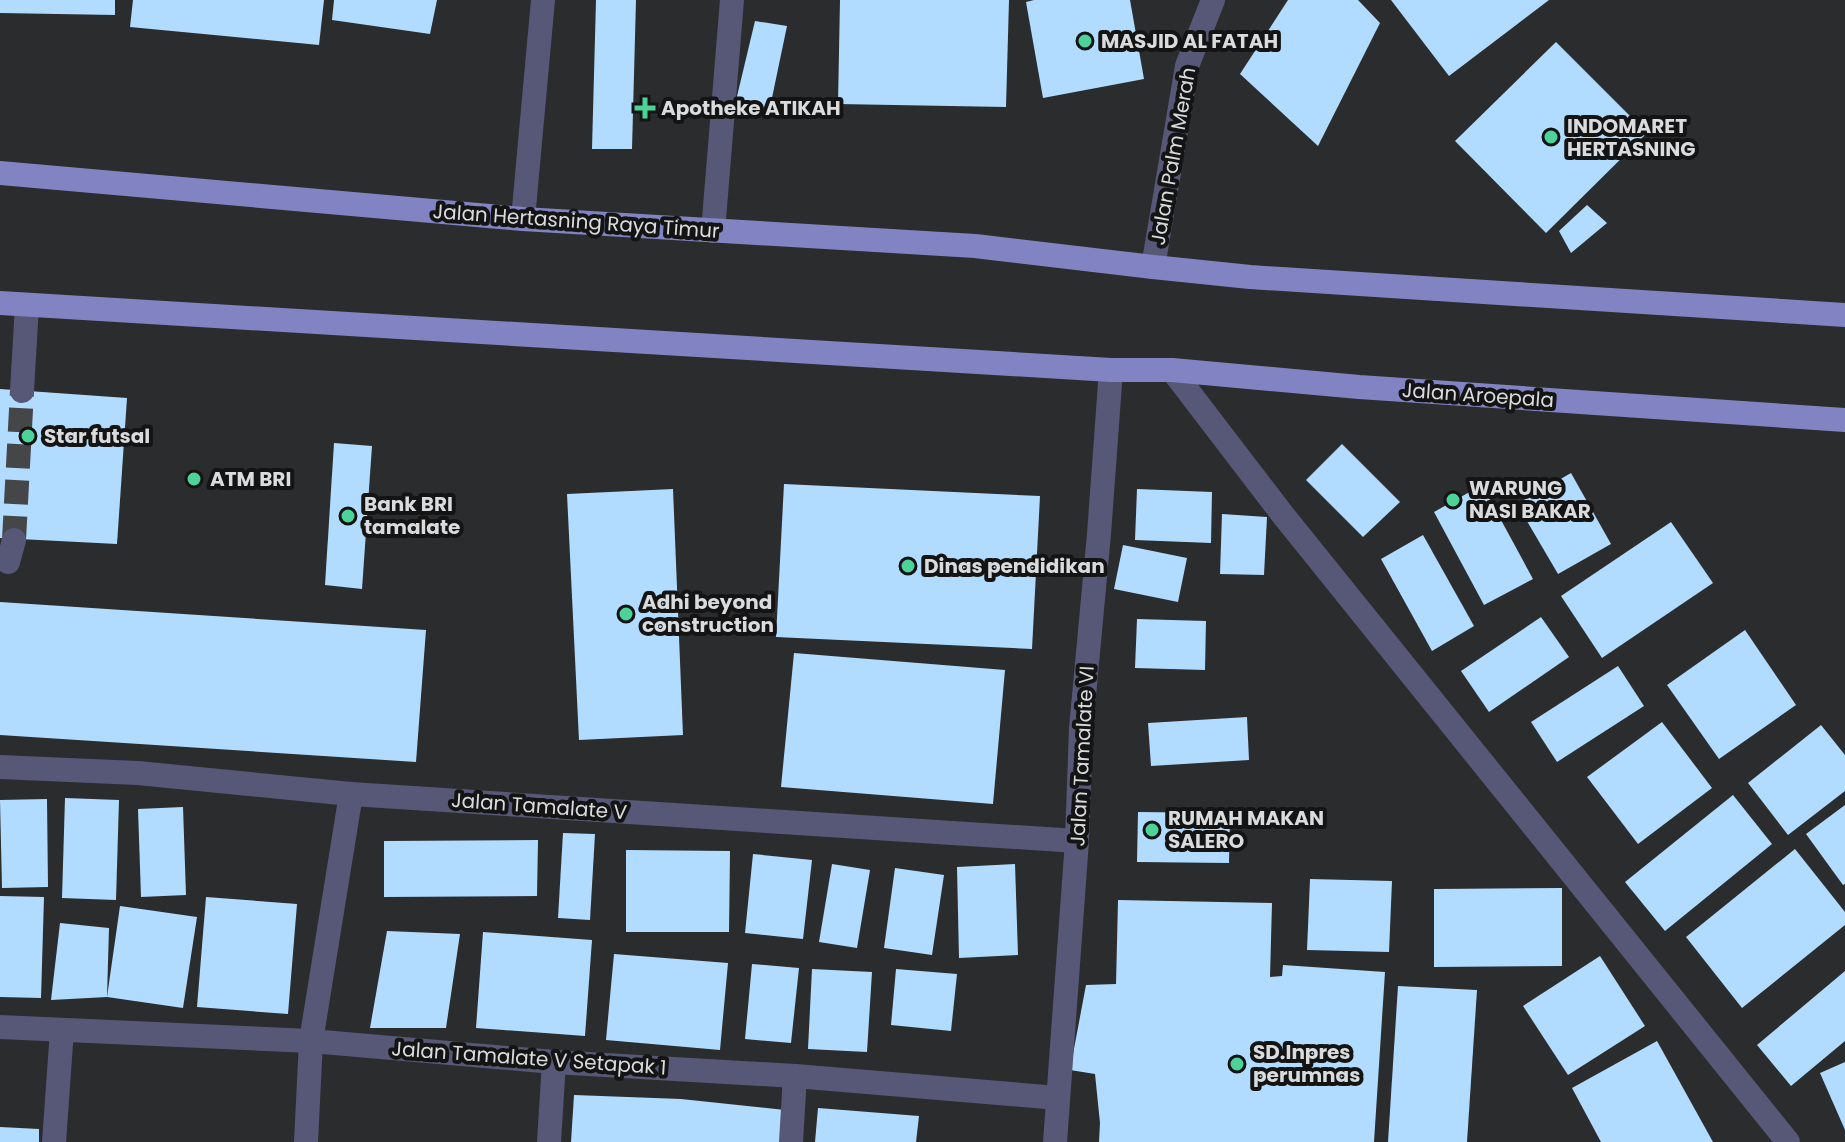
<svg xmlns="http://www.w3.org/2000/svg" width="1845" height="1142" font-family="Poppins,sans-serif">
	<rect width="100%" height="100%" fill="#2b2c2e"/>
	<!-- building -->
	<g fill="#b1dcff">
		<polygon points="0,0 115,0 115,15 0,13"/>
		<polygon points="133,0 324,0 319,45 130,27"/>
		<polygon points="334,0 437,0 430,34 332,20"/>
		<polygon points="596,0 636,0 632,149 592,149"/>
		<polygon points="840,0 1009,0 1006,107 838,104"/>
		<polygon points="1034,0 1130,0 1144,79 1043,98 1026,2"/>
		<polygon points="1288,0 1358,0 1380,23 1318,146 1240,74"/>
		<polygon points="1391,0 1549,0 1449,76"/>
		<polygon points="755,21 787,26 768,117 733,113"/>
		<polygon points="1556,42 1647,133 1546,233 1455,141"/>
		<polygon points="1587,205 1607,223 1571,253 1559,231"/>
		<polygon points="0,389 127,398 117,544 0,538"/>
		<polygon points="334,443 372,446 362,589 325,585"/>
		<polygon points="1342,444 1400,502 1363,537 1306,480"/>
		<polygon points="1571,473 1611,544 1558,574 1517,504"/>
		<polygon points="784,484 1040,496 1032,649 776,637"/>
		<polygon points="1482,485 1533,579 1484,605 1434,512"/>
		<polygon points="673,489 683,735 579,740 567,494"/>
		<polygon points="1137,489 1212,492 1211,543 1135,540"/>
		<polygon points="1222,514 1267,517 1264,575 1220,574"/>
		<polygon points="1671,522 1713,583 1602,658 1561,596"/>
		<polygon points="1423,535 1474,626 1432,651 1381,559"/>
		<polygon points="1123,545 1187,558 1178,602 1114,589"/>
		<polygon points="0,602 426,630 416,762 0,735"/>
		<polygon points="1541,617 1569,657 1489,712 1461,671"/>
		<polygon points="1137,619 1206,621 1205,670 1135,668"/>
		<polygon points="1745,630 1796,705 1719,759 1667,685"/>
		<polygon points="794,653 1005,670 993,804 781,787"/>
		<polygon points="1618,666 1644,706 1557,762 1531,722"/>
		<polygon points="1247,717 1249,760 1151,766 1148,723"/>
		<polygon points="1662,722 1712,788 1638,844 1587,777"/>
		<polygon points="1821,725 1845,755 1845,791 1788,835 1748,783"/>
		<polygon points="1733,795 1772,844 1665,931 1625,882"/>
		<polygon points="65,798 119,800 116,900 62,898"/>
		<polygon points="47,799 48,887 2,888 0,800"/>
		<polygon points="1845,805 1845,884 1843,885 1806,834"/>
		<polygon points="183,807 186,895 141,897 138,809"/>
		<polygon points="1138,812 1230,813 1229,863 1137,862"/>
		<polygon points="563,833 595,834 590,920 558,918"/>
		<polygon points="538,840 537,896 384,897 384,841"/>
		<polygon points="1795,849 1845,912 1845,925 1742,1008 1686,937"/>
		<polygon points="626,850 730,851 729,932 626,932"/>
		<polygon points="753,854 812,860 803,939 745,933"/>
		<polygon points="832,864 870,870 857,948 819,942"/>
		<polygon points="1015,864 1018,955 959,958 957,867"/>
		<polygon points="895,868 944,875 932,955 884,948"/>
		<polygon points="1310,879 1392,881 1389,952 1307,950"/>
		<polygon points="1562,888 1562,966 1434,967 1434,889"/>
		<polygon points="0,896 44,897 41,998 0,997"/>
		<polygon points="206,897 297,904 288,1014 197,1007"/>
		<polygon points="1118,900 1272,903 1270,977 1282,976 1283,965 1385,972 1374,1142 1099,1142 1100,1123 1095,1074 1070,1070 1086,985 1116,984"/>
		<polygon points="120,906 197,917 183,1008 107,997"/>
		<polygon points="60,923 109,928 107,997 51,1000"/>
		<polygon points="387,931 460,934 446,1028 370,1028"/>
		<polygon points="483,932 592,940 585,1036 476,1028"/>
		<polygon points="614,954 728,963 720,1050 606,1040"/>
		<polygon points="1600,956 1645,1026 1568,1075 1523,1006"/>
		<polygon points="752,964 799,968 791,1043 745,1039"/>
		<polygon points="812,969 872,972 867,1052 808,1049"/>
		<polygon points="896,969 957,974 951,1031 891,1025"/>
		<polygon points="1845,971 1845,1041 1791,1086 1757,1045"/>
		<polygon points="1398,986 1477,990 1467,1142 1388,1142"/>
		<polygon points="1657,1041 1713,1142 1601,1142 1572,1088"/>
		<polygon points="1845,1062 1845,1130 1820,1073"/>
		<polygon points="574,1095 681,1099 785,1110 783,1142 571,1142"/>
		<polygon points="818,1108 919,1116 916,1142 815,1142"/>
		<polygon points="0,1127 39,1129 39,1142 0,1142"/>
	</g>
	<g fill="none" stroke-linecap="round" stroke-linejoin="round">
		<!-- minor-tunnel -->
		<polyline stroke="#454648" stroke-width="24" stroke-dasharray="24 12" stroke-linecap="butt" points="14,540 22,391"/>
		<!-- minor -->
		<g stroke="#575877" stroke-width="24">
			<polyline points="523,219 543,0"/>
			<polyline points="713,231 732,0"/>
			<polyline points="1153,267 1187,66 1213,0"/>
			<polyline points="1172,370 1283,515 1788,1142"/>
			<polyline points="22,391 27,305"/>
			<polyline points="8,562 14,540"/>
			<polyline points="0,767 138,773 351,794 1077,841"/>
			<polyline points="0,1027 311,1041 554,1062 795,1076 1058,1098"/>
			<polyline points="54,1142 62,1030"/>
			<polyline points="306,1142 311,1041 351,794"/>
			<polyline points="549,1142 554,1062"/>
			<polyline points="791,1142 795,1076"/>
			<polyline points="1055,1142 1077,841 1081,728 1099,534 1111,370"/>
		</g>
		<!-- major -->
		<g stroke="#8283c2" stroke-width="24">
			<polyline points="0,173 523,219 975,246 1153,267 1250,277 1845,315"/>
			<polyline points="0,303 1111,370 1172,370 1359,387 1845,420"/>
		</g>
	</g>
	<!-- markers -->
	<g fill="#4dd39a" stroke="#141415" stroke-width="3">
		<circle cx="1085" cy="41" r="8"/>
		<path d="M641 96h8v8h8v8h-8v8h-8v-8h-8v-8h8z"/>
		<circle cx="1551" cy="137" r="8"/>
		<circle cx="28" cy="436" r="8"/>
		<circle cx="194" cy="479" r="8"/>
		<circle cx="1453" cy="500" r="8"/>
		<circle cx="348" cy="516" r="8"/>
		<circle cx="908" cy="566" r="8"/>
		<circle cx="626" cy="614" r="8"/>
		<circle cx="1152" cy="830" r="8"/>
		<circle cx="1237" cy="1064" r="8"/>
	</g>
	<g text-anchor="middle" stroke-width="8" stroke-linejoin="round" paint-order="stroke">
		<!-- poi labels -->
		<g font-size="20" font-weight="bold" fill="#dadbdd" stroke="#141415" text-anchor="start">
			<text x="1101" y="48">MASJID AL FATAH</text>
			<text x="661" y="115">Apotheke ATIKAH</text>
			<text x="1567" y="133">INDOMARET<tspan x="1567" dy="23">HERTASNING</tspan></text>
			<text x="44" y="443">Star futsal</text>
			<text x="210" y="486">ATM BRI</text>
			<text x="1469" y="495">WARUNG<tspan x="1469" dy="23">NASI BAKAR</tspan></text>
			<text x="364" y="511">Bank BRI<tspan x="364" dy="23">tamalate</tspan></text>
			<text x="924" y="573">Dinas pendidikan</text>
			<text x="642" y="609">Adhi beyond<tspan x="642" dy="23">construction</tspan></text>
			<text x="1168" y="825">RUMAH MAKAN<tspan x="1168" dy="23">SALERO</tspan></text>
			<text x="1253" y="1059">SD.Inpres<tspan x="1253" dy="23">perumnas</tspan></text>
		</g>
		<!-- street labels -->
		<g font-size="20" fill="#dadbdd" stroke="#141415">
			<text transform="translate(1173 156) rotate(-80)" y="7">Jalan Palm Merah</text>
			<text transform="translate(576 221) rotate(4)" y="7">Jalan Hertasning Raya Timur</text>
			<text transform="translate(1478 395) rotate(4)" y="7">Jalan Aroepala</text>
			<text transform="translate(1082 756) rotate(-87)" y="7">Jalan Tamalate VI</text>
			<text transform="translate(539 806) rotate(4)" y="7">Jalan Tamalate V</text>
			<text transform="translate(529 1058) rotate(4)" y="7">Jalan Tamalate V Setapak 1</text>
		</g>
	</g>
</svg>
